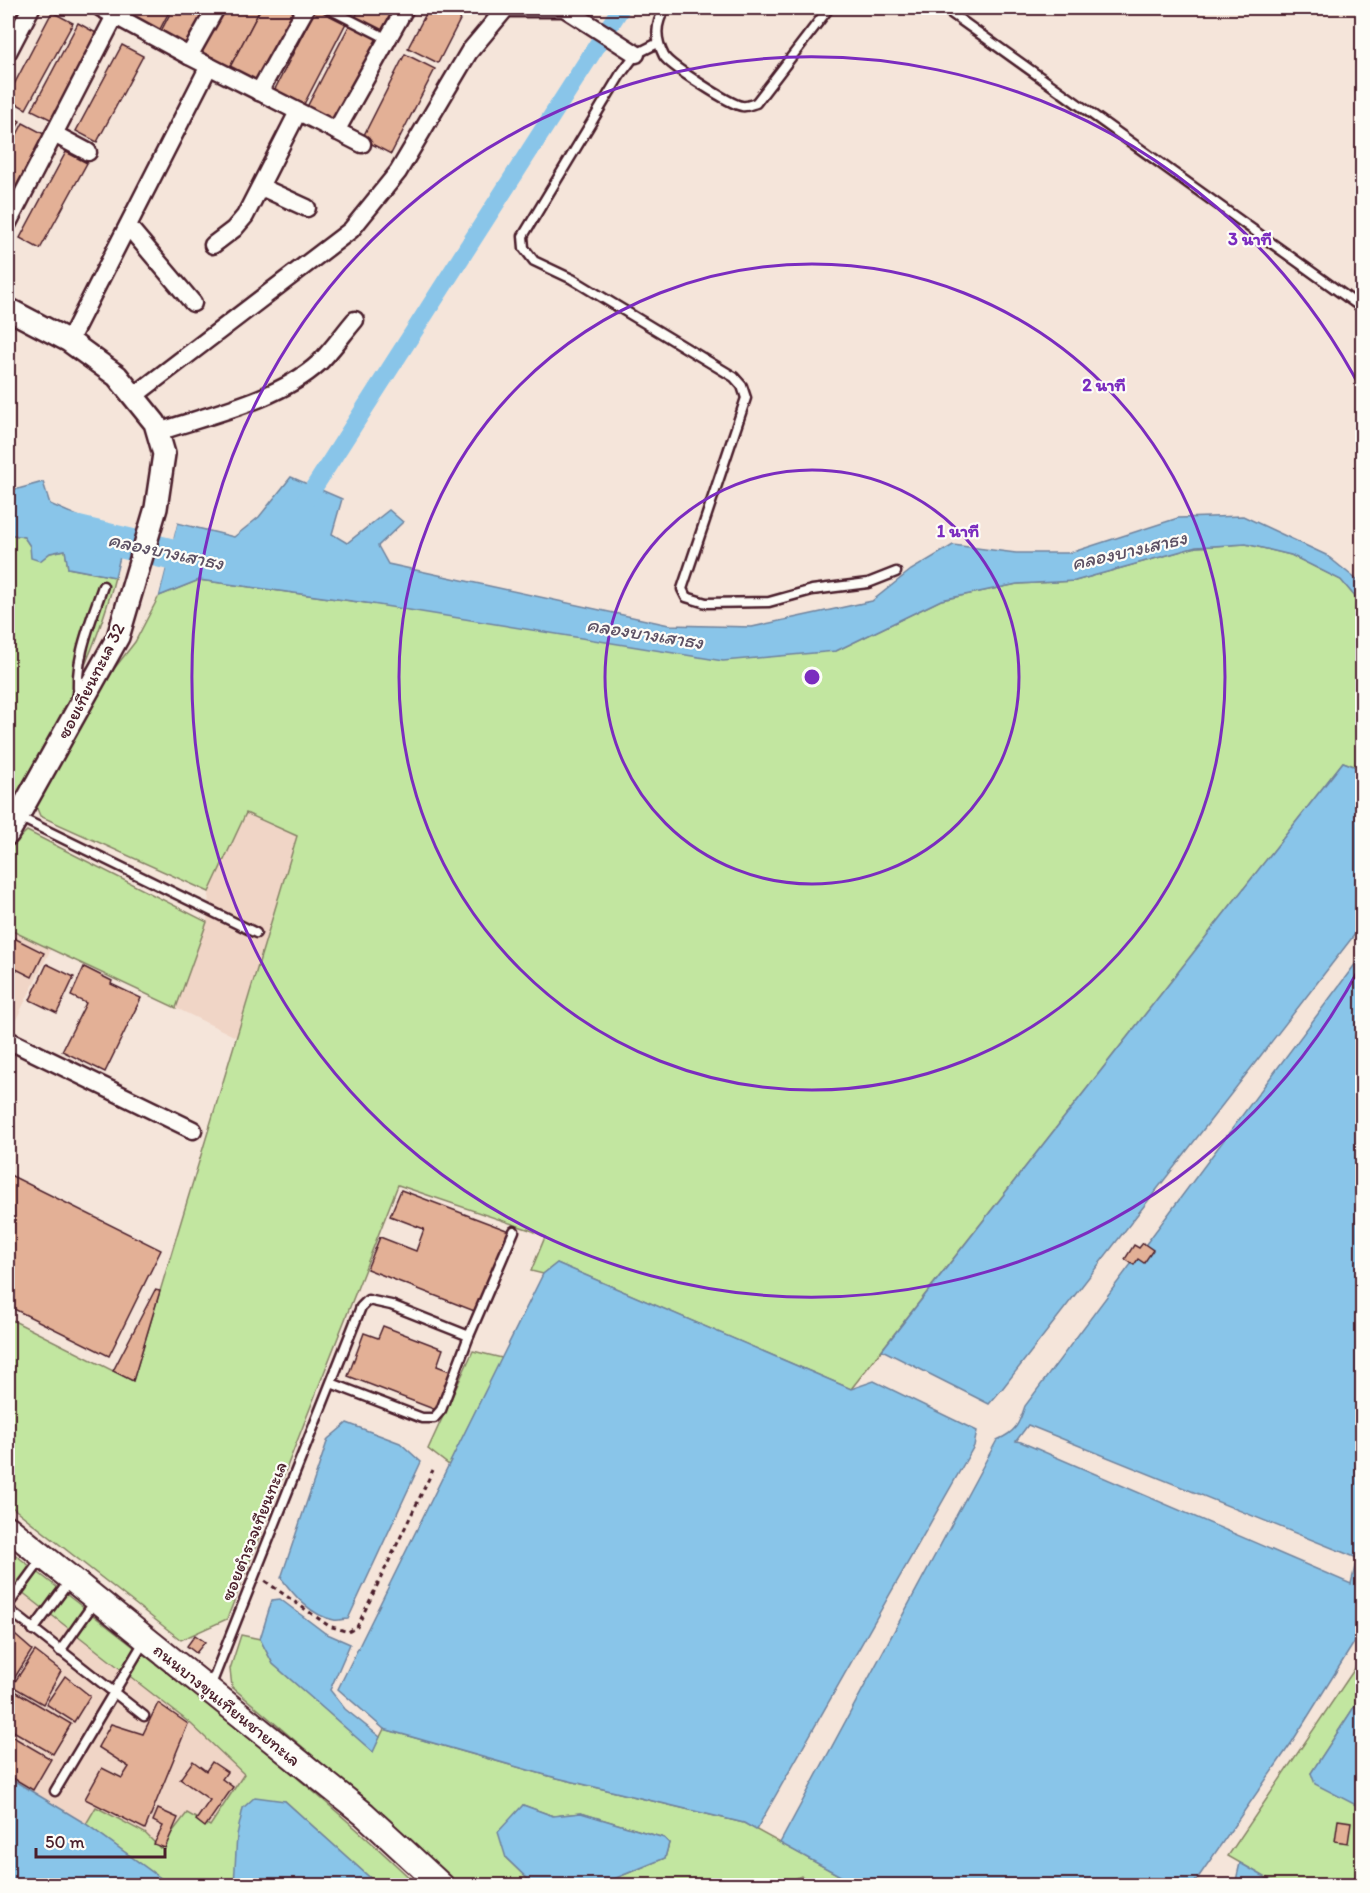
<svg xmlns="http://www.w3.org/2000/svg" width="1370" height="1893" font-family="Itim,'Playpen Sans Thai',sans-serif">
	<rect width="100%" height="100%" fill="#f5e5da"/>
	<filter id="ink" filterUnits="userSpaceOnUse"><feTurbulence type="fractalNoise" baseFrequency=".0167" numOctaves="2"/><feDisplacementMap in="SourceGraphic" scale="12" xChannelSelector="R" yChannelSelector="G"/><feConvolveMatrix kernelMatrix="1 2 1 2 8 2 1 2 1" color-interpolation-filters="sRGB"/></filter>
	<g filter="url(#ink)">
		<!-- built -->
		<g fill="#f0d5c6">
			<polygon points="246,813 297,836 236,1037 176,1008 207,922 209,892"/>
			<polygon points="8,929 51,949 8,1036"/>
			<polygon points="8,1581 191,1724 244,1774 210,1826 160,1848 145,1833 96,1807 86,1824 8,1777"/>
		</g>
		<!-- green -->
		<g fill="#c2e6a0" stroke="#868266" stroke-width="1.5">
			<path d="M8,534L24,537L40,561L50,553L65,550L68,568L115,577C94,663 52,734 8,810Z"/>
			<polygon points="1246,544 1291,555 1341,580 1362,605 1362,769 1343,762 851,1389 557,1263 543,1274 531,1271 545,1237 533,1231 398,1185 227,1619 181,1640 8,1504 8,1318 133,1381 297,836 246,813 209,892 40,816 36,806 99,688 135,642 159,596 199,580 366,603 836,651 941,600 1017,584 1075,581 1196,547"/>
			<polygon points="27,831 207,922 176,1008 8,929 8,855 14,843"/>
			<polygon points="473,1351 502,1358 449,1465 428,1449"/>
			<path d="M8,1549C147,1658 290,1763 417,1885H378L285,1801L236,1877L234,1885H170L86,1824L96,1807L145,1833L160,1848L187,1813L210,1826L244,1774L191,1724L8,1581Z"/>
			<polygon points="241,1635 260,1639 273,1664 373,1751 384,1729 549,1776 744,1823 857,1885 817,1885 801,1876 778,1886 599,1885 665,1858 669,1843 664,1838 581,1813 553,1816 523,1805 506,1858 534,1885 448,1885 352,1789 232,1687 230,1669"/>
			<polygon points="1362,1658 1362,1695 1311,1773 1356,1805 1362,1805 1362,1885 1279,1885 1228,1856"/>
		</g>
		<!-- water -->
		<g fill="#89c5e9" stroke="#70839d" stroke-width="1.5" fill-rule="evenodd">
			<polygon points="291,477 342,499 332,534 347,543 389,510 403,522 378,546 388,564 669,625 752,627 872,601 911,570 953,545 1016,553 1070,553 1178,518 1243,516 1326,555 1362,584 1362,605 1341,580 1291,555 1246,544 1196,547 1075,581 1017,584 941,600 836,651 723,661 366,603 199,580 159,596 177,523 234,537 259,517"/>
			<polygon points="43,482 50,504 125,537 115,577 68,568 65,550 50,553 40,561 31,558 30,546 24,537 8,534 8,487 18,489"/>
			<polygon points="1343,762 1362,769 1362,925 1002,1389 989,1404 882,1350"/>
			<path d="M1362,955V1630L1292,1742L1193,1885H857L780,1843L997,1440C1016,1432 1019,1424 1025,1406ZM1028,1425L1357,1558L1351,1584L1021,1442L1016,1441Z"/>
			<polygon points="557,1263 851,1389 874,1381 977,1431 974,1446 756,1830 744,1823 549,1776 384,1729 338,1689 543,1274"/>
			<path d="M347,1423L400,1443L421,1462L348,1619C344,1619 338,1621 334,1620C311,1616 294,1595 281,1578L328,1439Z"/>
			<polygon points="280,1599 325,1633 350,1644 330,1690 345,1709 380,1737 373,1752 273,1664 260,1639 272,1600"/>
			<polygon points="1362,1695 1362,1805 1356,1805 1315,1784 1311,1773"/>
			<polygon points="8,1777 86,1824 170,1885 8,1885"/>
			<polygon points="255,1797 285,1801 378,1885 234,1885 237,1835 243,1808"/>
			<polygon points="523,1805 553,1816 581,1813 664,1838 669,1843 665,1858 599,1885 534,1885 506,1858 498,1832"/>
			<polygon points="1240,1863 1279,1885 1235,1885"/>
		</g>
		<!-- pier -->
		<polygon fill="#f5e5da" points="176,520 178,520 158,599 157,596"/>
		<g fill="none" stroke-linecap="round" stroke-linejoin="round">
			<!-- canal -->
			<polyline stroke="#89c5e9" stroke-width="18" points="302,506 621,8"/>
			<!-- river -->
			<polyline stroke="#89c5e9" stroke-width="32" points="8,515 174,555 213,562"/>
		</g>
		<!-- building -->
		<g fill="#e3b096" stroke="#4a1f2b" stroke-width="1.5">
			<polygon points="134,8 171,8 158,33 128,18"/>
			<polygon points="173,8 210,8 188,50 159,35"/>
			<polygon points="224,8 261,8 228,71 198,56"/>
			<polygon points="261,8 298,8 257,87 228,71"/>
			<polygon points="316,8 346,23 302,108 273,93"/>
			<polygon points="334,8 355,8 350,16"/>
			<polygon points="360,8 397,8 384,33 355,18"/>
			<polygon points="429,8 466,8 438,63 408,48"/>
			<polygon points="52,12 73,23 26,109 8,99 8,96"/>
			<polygon points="78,23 98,34 52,120 32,110"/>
			<polygon points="350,24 379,39 336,124 306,109"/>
			<polygon points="122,45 143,56 97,142 76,131"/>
			<polygon points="405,54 435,69 391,154 362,139"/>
			<polygon points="8,115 20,121 8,144"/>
			<polygon points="23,123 44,134 8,201 8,152"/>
			<polygon points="66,152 87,163 40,249 20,238"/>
			<polygon points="8,935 44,953 32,977 8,965"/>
			<polygon points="47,964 74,977 57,1013 30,1000"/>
			<polygon points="84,967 112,981 111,984 141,998 105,1072 62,1051 86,1003 71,996"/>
			<polygon points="8,1174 161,1250 109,1356 8,1306"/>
			<polygon points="401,1190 509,1231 477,1312 367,1269 380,1237 416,1251 424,1229 390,1216"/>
			<polygon points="1143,1243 1153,1250 1144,1263 1138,1259 1134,1265 1125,1259 1134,1245 1139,1248"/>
			<polygon points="155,1290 160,1291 133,1381 113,1371"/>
			<polygon points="383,1326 443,1349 437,1366 450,1371 436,1410 348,1376 364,1333 378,1338"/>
			<polygon points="8,1629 32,1650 10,1685 8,1683"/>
			<polygon points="195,1635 205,1642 196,1653 187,1646"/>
			<polygon points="35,1651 61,1671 43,1704 12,1686"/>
			<polygon points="65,1676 90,1696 74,1722 46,1704"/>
			<polygon points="10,1688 71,1724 53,1754 8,1728 8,1693"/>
			<polygon points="158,1703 188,1724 145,1829 85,1799 102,1768 122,1778 129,1767 98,1747 111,1724 143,1734"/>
			<polygon points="8,1734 51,1759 33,1790 8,1775"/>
			<polygon points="193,1761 206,1771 212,1762 227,1772 222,1779 233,1787 205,1827 196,1820 210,1800 180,1779"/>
			<polygon points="158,1809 178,1818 165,1848 154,1844 163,1826 153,1821"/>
			<polygon points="1338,1820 1351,1822 1348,1843 1335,1841"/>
		</g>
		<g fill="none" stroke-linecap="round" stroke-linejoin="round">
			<defs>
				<g id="service">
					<polyline points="327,8 388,39"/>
					<path d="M665,8C655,25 655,38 664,56C669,65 731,105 742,106C747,107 752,104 756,103L829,8"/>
					<polyline points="944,8 1362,308"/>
					<polyline points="658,43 636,54 620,75 523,236 524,248 534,261 572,279 734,377 742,386 746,398 682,589 686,597 706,603 769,602 812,590 868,583 896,572"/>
					<path d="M79,699C73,661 91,621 103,586"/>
					<polyline points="19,817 256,933"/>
					<polyline points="469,1336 514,1231"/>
					<polyline points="8,1605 43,1557"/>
					<polyline points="8,1609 144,1716"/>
					<polyline points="33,1630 71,1579"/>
					<polyline points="60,1651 96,1600"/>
					<path d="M210,1687C260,1560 311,1434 361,1307L368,1300L391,1305L469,1336L441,1410L434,1418H422L331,1383"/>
					<polyline points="55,1791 145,1640"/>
				</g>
				<g id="minor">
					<polyline points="101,8 189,56 362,144"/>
					<polyline points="8,52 31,8"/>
					<polyline points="189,56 216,8"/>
					<polyline points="259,92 306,8"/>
					<polyline points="336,131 405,8"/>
					<polyline points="54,134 88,152"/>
					<polyline points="261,187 307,208"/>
					<polyline points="8,223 119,8"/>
					<polyline points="128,226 193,303"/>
					<polyline points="213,245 234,229 245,216 298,112"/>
					<polyline points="69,341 209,66"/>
					<polyline points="134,396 351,230 398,172 469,52 506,8 564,8 636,54"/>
					<path d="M158,432C208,415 279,400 319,363C332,350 343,334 355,320"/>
					<polyline points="8,1040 193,1130"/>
				</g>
				<polyline id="tertiary" points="8,309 69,341 117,376 155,423 164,454 156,508 118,637 8,834"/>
				<polyline id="secondary" points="8,1528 364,1814 442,1886"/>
			</defs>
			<!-- service casing -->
			<use href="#service" stroke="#4a1f2b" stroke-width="13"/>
			<!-- minor casing -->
			<use href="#minor" stroke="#4a1f2b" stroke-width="21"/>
			<!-- tertiary casing -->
			<use href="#tertiary" stroke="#4a1f2b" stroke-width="26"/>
			<!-- secondary casing -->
			<use href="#secondary" stroke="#4a1f2b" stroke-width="28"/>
			<!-- path -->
			<polyline stroke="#4a1f2b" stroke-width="3" stroke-dasharray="4.5 4.5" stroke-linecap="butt" points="265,1581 329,1626 348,1632 357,1627 433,1470"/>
			<!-- service -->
			<use href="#service" stroke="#fdfcf7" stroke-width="8"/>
			<!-- minor -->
			<use href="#minor" stroke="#fdfcf7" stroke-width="16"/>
			<!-- tertiary -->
			<use href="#tertiary" stroke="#fdfcf7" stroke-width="21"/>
			<!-- secondary -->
			<use href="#secondary" stroke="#fdfcf7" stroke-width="24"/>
		</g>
	</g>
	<!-- distance rings -->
	<g fill="none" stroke="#7b2cbf" stroke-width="3">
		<circle cx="812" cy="677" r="207"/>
		<circle cx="812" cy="677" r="413"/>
		<path d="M1362 963A620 620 0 1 1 1362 391"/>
	</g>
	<g text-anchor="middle" stroke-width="4.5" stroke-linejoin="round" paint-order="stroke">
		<!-- street labels -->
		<g font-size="18" fill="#4a1f2b" stroke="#fdfcf7">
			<text transform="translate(91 681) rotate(-63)" y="6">ซอยเทียนทะเล 32</text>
			<text transform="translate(254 1531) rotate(-68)" y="6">ซอยตำรวจเทียนทะเล</text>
			<text transform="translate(227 1705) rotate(39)" y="6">ถนนบางขุนเทียนชายทะเล</text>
		</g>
		<!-- water labels -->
		<g font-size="20" font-style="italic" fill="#5d5164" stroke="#fdfcf7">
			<text transform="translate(1129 550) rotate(-13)" y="7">คลองบางเสาธง</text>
			<text transform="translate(166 551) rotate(12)" y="7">คลองบางเสาธง</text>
			<text transform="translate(645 633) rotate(9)" y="7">คลองบางเสาธง</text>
		</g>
	</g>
	<circle cx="812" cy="677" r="9" fill="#7b2cbf" stroke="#fdfcf7" stroke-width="3"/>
	<g font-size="18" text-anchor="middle" font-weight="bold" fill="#7b2cbf" stroke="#fdfcf7" stroke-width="4.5" stroke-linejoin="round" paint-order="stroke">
		<text x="1250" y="245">3 นาที</text>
		<text x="1104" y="391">2 นาที</text>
		<text x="958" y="537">1 นาที</text>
	</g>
	<!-- margin -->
	<rect width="1370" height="1893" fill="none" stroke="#fdfcf7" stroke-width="30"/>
	<rect x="15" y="15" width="1340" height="1863" fill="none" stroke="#4a1f2b" stroke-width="2" filter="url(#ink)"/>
	<!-- scale -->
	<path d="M36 1848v9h129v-9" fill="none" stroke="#4a1f2b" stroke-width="3"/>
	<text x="45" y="1848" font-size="18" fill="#4a1f2b" stroke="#fdfcf7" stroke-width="4.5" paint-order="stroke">50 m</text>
</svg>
